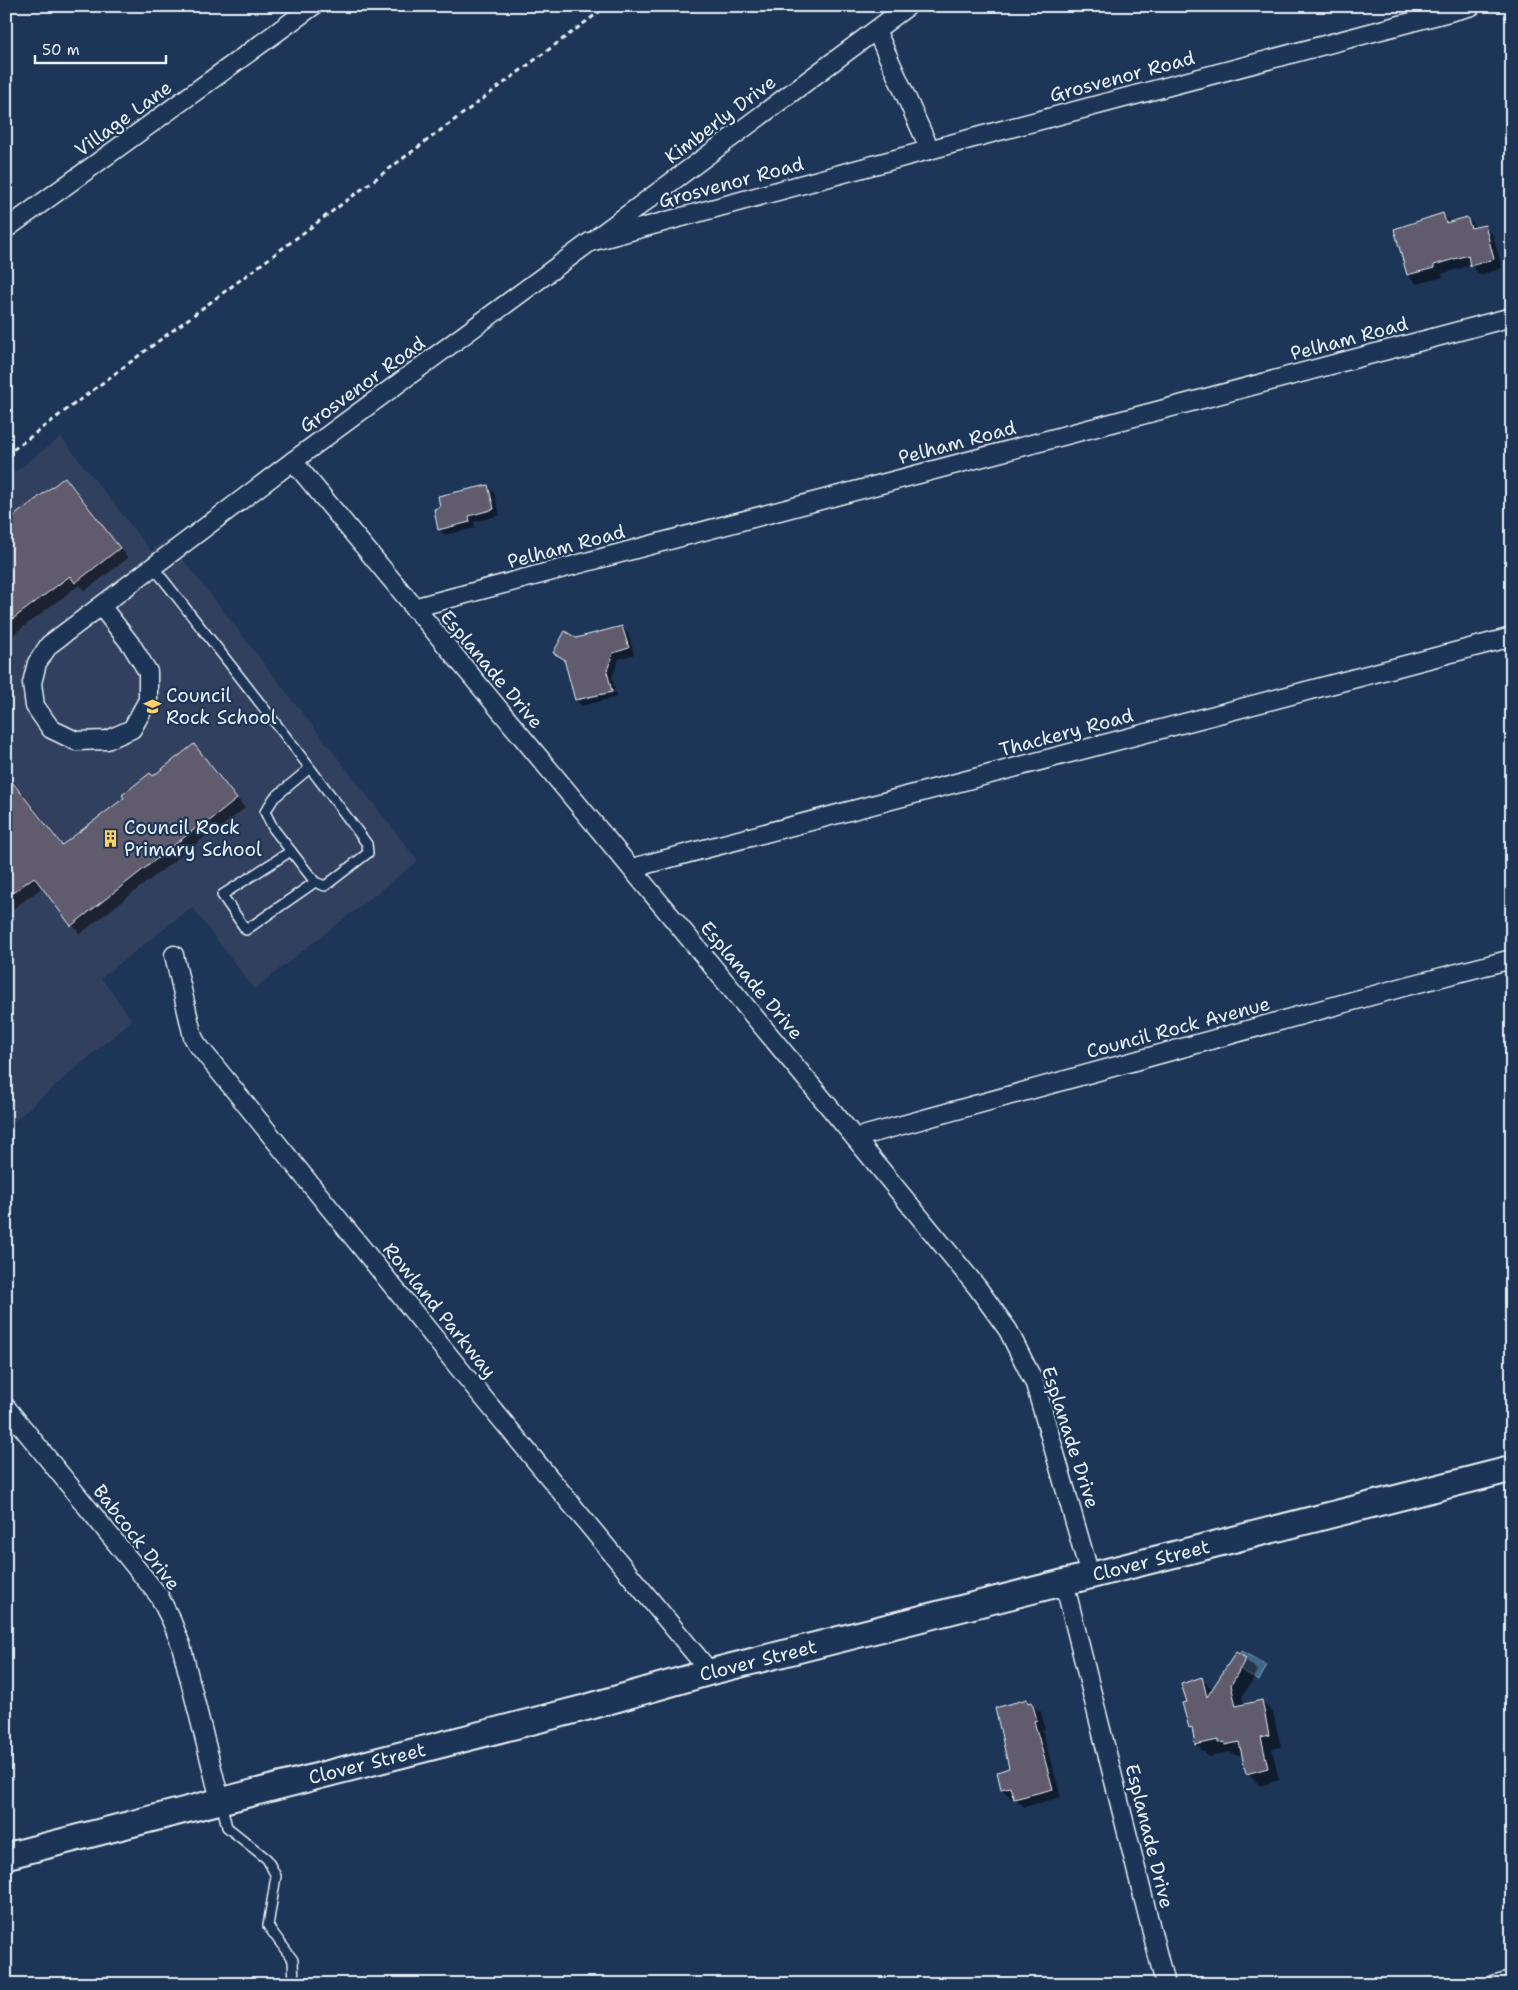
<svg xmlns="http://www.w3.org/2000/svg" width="1518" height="1990" font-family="'Shantell Sans',sans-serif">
	<rect width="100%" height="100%" fill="#1d3557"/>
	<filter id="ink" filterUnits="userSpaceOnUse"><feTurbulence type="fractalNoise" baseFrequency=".02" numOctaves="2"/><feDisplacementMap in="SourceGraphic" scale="10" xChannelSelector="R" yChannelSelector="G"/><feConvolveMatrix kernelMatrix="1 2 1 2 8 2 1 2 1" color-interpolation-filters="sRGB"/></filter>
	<g filter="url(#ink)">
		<!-- built -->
		<polygon fill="#31415e" points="61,437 151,551 167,539 418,861 254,989 192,907 101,978 132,1020 6,1128 6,478"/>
		<!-- water -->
		<polygon fill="#416989" stroke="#849fb5" points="1241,1651 1267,1665 1259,1681 1233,1665"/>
		<!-- shadow -->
		<g fill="#0007">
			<polygon points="1443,215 1451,223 1467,218 1476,227 1484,226 1493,235 1502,268 1480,275 1471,265 1442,274 1443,277 1417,284 1408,275"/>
			<polygon points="65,478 74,487 128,558 85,591 79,585 6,640 6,532"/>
			<polygon points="488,487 494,493 500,515 474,522 475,528 445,535 439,529"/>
			<polygon points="622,627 628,633 634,654 619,659 612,678 615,690 578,698 578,701 616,692 617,697 582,706 576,700 566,661 555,653 575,639"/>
			<polygon points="194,746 245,808 216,831 215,829 80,934 43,887 6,914 6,772 64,846"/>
			<polygon points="1245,1659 1258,1671 1242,1697 1244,1705 1261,1701 1273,1713 1281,1747 1272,1749 1279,1780 1260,1786 1248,1773 1243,1756 1238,1756 1229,1752 1209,1757 1196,1744 1194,1731 1190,1727 1188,1703 1202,1679 1213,1690"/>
			<polygon points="1027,1701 1041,1712 1045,1729 1042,1730 1061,1797 1024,1807 1014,1797 1011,1798 1002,1789 998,1773 1011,1769"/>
		</g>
		<!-- building -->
		<g fill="#605c6d" stroke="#e8f1f8">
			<polygon points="1443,213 1446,223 1467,217 1471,228 1485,225 1494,259 1470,266 1468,255 1434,265 1434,268 1407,275 1394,229"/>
			<polygon points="65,477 120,548 75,583 70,576 6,624 6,522"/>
			<polygon points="488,485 494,509 469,516 470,522 438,530 434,509 440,507 438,496"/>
			<polygon points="622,626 629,648 613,653 607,671 612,692 575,700 564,659 553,653 565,631 576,638"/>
			<polygon points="194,744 237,799 207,823 205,821 71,926 34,877 6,898 6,774 62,845 124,798 122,795 150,773 153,776"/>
			<polygon points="1236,1652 1246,1658 1231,1685 1236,1706 1262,1700 1269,1735 1261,1737 1268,1768 1246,1774 1239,1742 1225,1745 1225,1742 1218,1743 1218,1740 1195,1745 1192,1727 1189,1728 1182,1703 1187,1702 1181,1684 1202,1677 1207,1697"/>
			<polygon points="1027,1699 1028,1703 1032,1702 1037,1720 1034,1721 1053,1789 1014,1799 1010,1787 1001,1789 997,1772 1009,1768 995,1708"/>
		</g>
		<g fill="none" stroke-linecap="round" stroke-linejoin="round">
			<defs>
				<g id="lane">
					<path d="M152,566C171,588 188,612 207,635C261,704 315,773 367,844L368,853L325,886L315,882L273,828L265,812L274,798L310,768"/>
					<polyline points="291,851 222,895 246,930 315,882"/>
					<polyline points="221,1802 227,1827 267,1859 276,1876 268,1926 293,1960 294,1984"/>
				</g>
				<g id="street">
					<polyline points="876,30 930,150"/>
					<polyline points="6,229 313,6"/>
					<polyline points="599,236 908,6"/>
					<polyline points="293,461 855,1138 977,1287 1008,1330 1035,1384 1090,1575"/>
					<polyline points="101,606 132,646 148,672 148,700 132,729 107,740 76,741 51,729 35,706 32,683 37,663 49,645 293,461 590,242 999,131 1472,6"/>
					<polyline points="413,608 1512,317"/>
					<polyline points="632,868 1512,637"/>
					<polyline points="174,955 193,1037 197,1044 467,1378 710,1672"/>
					<polyline points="855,1138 1407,986 1512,959"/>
					<polyline points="6,1407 159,1596 172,1622 181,1645 220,1800"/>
					<polyline points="1064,1582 1165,1984"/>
					<polyline points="1496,1984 1512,1980"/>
				</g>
				<polyline id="secondary" points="6,1856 588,1707 710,1672 1512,1469"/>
			</defs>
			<!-- lane casing -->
			<use href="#lane" stroke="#e8f1f8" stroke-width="12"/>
			<!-- street casing -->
			<use href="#street" stroke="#e8f1f8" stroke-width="21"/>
			<!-- secondary casing -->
			<use href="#secondary" stroke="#e8f1f8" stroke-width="29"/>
			<!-- path -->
			<polyline stroke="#e8f1f8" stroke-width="3" stroke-dasharray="5 4" stroke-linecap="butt" points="6,455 607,6"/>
			<!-- lane -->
			<use href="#lane" stroke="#1d3557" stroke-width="9"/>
			<!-- street -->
			<use href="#street" stroke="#1d3557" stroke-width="18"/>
			<!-- secondary -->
			<use href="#secondary" stroke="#1d3557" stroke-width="25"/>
		</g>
	</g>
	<!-- icons -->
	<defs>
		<symbol id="school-bare" viewBox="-9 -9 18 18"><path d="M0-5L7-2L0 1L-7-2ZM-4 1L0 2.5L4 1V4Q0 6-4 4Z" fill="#ffd166" stroke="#1d3557" stroke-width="2.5" paint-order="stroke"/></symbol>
		<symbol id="building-bare" viewBox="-9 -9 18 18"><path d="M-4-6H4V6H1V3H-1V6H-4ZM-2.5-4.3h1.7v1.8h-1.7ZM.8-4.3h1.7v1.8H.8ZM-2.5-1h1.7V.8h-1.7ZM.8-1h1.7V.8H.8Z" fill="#ffd166" stroke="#1d3557" stroke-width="2.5" paint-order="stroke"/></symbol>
	</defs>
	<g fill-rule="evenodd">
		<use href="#school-bare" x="140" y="694" width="25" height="25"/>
		<use href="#building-bare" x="98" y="826" width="25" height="25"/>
	</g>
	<g text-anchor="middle" stroke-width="4.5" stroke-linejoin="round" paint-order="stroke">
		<!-- street labels -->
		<g font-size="19" fill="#e8f1f8" stroke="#1d3557">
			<text transform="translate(1122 76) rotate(-15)" y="7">Grosvenor Road</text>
			<text transform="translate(123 118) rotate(-36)" y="7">Village Lane</text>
			<text transform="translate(720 119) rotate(-37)" y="7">Kimberly Drive</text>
			<text transform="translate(731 182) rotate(-15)" y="7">Grosvenor Road</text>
			<text transform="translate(1349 338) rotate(-15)" y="7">Pelham Road</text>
			<text transform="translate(362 384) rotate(-36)" y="7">Grosvenor Road</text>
			<text transform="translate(957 442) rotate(-15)" y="7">Pelham Road</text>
			<text transform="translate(566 546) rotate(-15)" y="7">Pelham Road</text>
			<text transform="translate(492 669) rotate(50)" y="7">Esplanade Drive</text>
			<text transform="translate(1066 732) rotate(-15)" y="7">Thackery Road</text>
			<text transform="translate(752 980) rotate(50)" y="7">Esplanade Drive</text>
			<text transform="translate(1178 1027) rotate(-15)" y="7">Council Rock Avenue</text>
			<text transform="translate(440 1310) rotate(51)" y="7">Rowland Parkway</text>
			<text transform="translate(1071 1437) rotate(72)" y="7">Esplanade Drive</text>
			<text transform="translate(137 1537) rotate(52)" y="7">Babcock Drive</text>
			<text transform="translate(1151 1560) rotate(-14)" y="7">Clover Street</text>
			<text transform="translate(758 1660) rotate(-14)" y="7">Clover Street</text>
			<text transform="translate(367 1763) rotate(-14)" y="7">Clover Street</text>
			<text transform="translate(1150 1836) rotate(76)" y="7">Esplanade Drive</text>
		</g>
		<!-- poi labels -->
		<g font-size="19" fill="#e8f1f8" stroke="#1d3557" text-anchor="start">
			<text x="166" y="702">Council<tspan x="166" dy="22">Rock School</tspan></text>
			<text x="124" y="834">Council Rock<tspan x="124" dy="22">Primary School</tspan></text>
		</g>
	</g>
	<!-- margin -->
	<rect width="1518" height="1990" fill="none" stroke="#1d3557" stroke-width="25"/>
	<rect x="12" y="12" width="1493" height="1965" fill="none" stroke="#e8f1f8" stroke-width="2" filter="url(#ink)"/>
	<!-- scale -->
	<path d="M35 55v8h131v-8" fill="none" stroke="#e8f1f8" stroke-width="2.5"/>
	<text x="42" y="55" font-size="15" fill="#e8f1f8" stroke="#1d3557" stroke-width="4" paint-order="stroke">50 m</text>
</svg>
